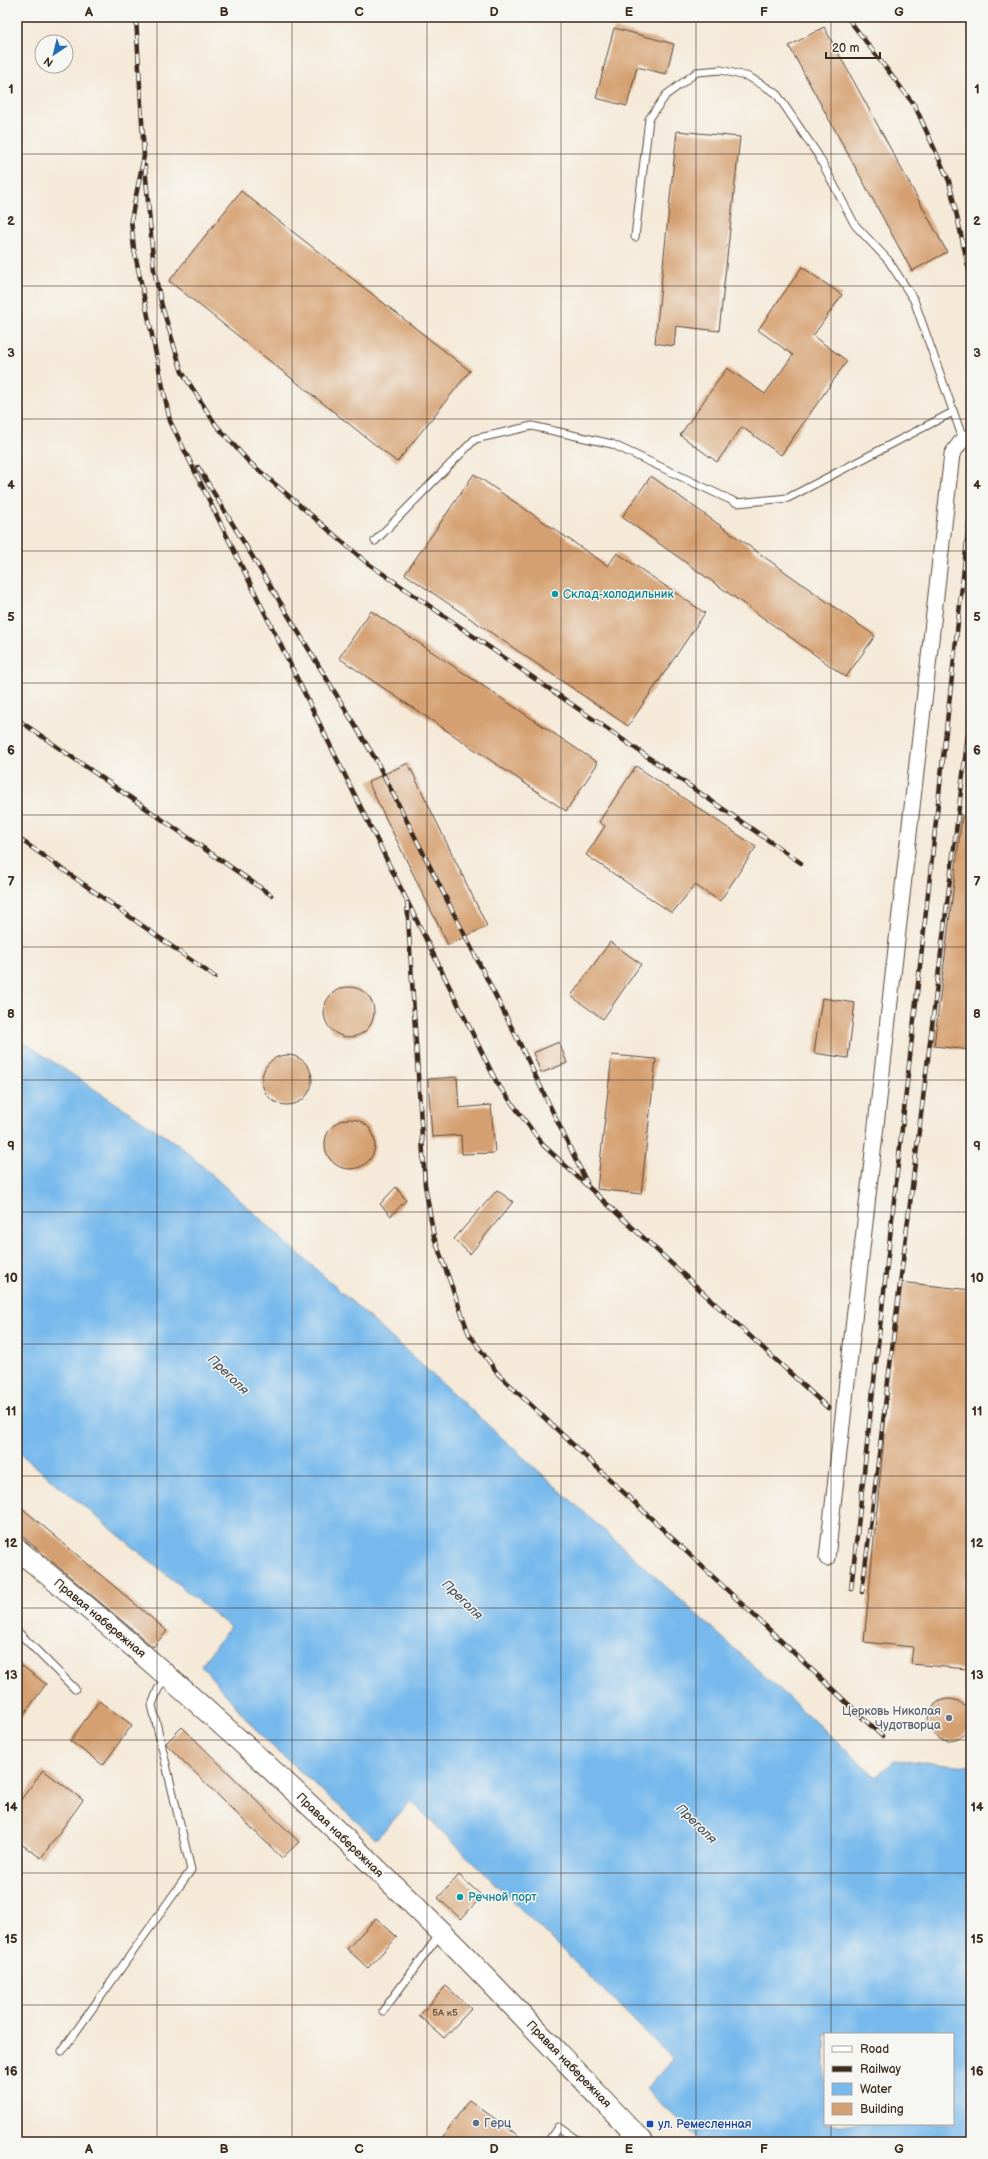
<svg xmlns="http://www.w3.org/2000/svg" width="988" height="2159" font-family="'Balsamiq Sans',sans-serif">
	<rect width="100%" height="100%" fill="#f6f6f2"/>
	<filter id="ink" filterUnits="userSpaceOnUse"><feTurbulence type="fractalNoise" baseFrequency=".025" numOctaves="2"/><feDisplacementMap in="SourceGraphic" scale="8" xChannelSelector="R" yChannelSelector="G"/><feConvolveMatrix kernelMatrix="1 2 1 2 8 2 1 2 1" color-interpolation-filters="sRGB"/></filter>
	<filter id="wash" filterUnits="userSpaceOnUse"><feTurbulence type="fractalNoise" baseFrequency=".012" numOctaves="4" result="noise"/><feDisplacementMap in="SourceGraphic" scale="16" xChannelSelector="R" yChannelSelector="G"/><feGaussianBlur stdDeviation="0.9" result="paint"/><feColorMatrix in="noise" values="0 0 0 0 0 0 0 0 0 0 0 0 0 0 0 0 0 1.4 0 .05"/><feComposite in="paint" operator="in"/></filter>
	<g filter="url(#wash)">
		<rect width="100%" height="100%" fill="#f5e9d8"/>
		<!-- water -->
		<path fill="#77b9ec" stroke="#597285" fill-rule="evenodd" d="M17,1038L179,1145L876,1777L894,1760L971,1766V2142H703L699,2140L646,2089L673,2059L411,1801L376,1839L263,1738L201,1665L230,1627L17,1451ZM825,2034H953V2124H825Z"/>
		<g id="blocks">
			<!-- building -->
			<g fill="#d5a071">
				<polygon points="824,27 947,252 912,271 789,46"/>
				<polygon points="614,28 674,44 666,74 637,67 627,106 596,98"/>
				<polygon points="677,131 740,137 719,331 676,326 674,346 655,343"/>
				<polygon points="241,191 470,371 397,462 169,281"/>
				<polygon points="802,267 842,295 813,336 847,361 781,455 742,427 717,462 680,435 727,368 765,394 793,355 758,330"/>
				<polygon points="474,474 608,566 617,553 705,613 628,726 405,574"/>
				<polygon points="651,476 875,636 846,677 622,517"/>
				<polygon points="371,611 598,763 566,811 339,658"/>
				<polygon points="408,763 487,926 448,945 368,782"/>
				<polygon points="636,766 756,847 720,901 695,885 672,913 586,855 605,826 599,822"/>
				<polygon points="962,816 971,816 971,1050 934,1046"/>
				<polygon points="610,942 641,964 603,1019 571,996"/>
				<circle cx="349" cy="1012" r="25"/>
				<polygon points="822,998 855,1003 848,1058 814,1053"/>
				<polygon points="559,1042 567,1063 541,1073 533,1053"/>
				<circle cx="287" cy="1080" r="25"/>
				<polygon points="612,1055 656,1059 641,1194 597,1189"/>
				<polygon points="457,1077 459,1108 491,1105 495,1153 462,1154 461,1135 432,1137 428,1079"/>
				<circle cx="350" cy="1144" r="25"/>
				<polygon points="396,1187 406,1200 391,1216 380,1204"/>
				<polygon points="497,1190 513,1202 470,1254 454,1239"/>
				<polygon points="899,1282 971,1290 971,1657 968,1657 967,1669 911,1664 913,1647 864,1642"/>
				<polygon points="17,1504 167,1631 153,1647 17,1532"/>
				<polygon points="17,1662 46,1684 17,1724"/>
				<circle cx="949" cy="1720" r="21"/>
				<polygon points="99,1701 132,1725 103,1765 70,1741"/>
				<polygon points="182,1727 299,1842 282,1858 167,1745 166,1743"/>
				<polygon points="43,1770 83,1800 41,1858 17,1841 17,1805"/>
				<polygon points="459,1875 482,1896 461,1919 438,1898"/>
				<polygon points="376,1918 397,1937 368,1968 347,1949"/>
				<polygon points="446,1986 471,2009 444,2038 419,2016"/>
				<polygon points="469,2100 527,2142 439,2142"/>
			</g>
		</g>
	</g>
	<g filter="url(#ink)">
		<use href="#blocks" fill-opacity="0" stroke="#57473a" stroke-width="1"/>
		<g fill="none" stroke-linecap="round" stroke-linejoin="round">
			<defs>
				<g id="lane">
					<polyline points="635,237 649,119 666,95 697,72 721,70 749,77 776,93 818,155 855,225 888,260 914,300 963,439"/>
					<polyline points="375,541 475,439 532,426 612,444 737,503 788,498 953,412"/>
					<polyline points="17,1631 75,1689"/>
					<polyline points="383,2011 440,1934"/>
					<polyline points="62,2051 191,1870 152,1705 158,1689 167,1678"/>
					<polyline points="548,2142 558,2127 580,2142"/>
				</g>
				<polyline id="street" points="827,1558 952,454 963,439 971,436"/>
				<path id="secondary" d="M17,1549C171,1674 317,1808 457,1948C520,2012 581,2078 643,2142"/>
			</defs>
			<!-- lane casing -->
			<use href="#lane" stroke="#57473a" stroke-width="9"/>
			<!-- street casing -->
			<use href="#street" stroke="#57473a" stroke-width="17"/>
			<!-- secondary casing -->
			<use href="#secondary" stroke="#57473a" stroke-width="23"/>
			<!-- lane -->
			<use href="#lane" stroke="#fff" stroke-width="7"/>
			<!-- street -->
			<use href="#street" stroke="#fff" stroke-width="15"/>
			<!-- secondary -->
			<use href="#secondary" stroke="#fff" stroke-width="21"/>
			<defs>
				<g id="rail">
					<polyline points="136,17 144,156 131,220 134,249 170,421 497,1083 543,1145 828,1408"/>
					<polyline points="847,17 915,106 949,181 971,279"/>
					<polyline points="145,166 154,270 162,306 182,372 216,425 248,461 366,562 801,863"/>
					<polyline points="198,467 376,760 521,1046 587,1183"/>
					<polyline points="17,719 271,895"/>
					<polyline points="17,837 215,977"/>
					<polyline points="407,902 425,1185 434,1237 469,1334 498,1374 882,1736"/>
					<polyline points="851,1589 971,505"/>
					<polyline points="862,1592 971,710"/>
				</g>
			</defs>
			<!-- rail casing -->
			<use href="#rail" stroke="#3b2a1e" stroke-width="4.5"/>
			<!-- rail -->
			<use href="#rail" stroke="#f6f6f2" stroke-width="3" stroke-dasharray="9" stroke-linecap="butt"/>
		</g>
	</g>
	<!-- grid -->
	<path fill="none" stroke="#3b2a1e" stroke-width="1" stroke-opacity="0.55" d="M157,17V2142M292,17V2142M427,17V2142M561,17V2142M696,17V2142M831,17V2034M17,154H971M17,286H971M17,419H971M17,551H971M17,683H971M17,815H971M17,947H971M17,1080H971M17,1212H971M17,1344H971M17,1476H971M17,1608H971M17,1740H971M17,1873H971M17,2005H971M831,2124V2142"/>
	<!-- markers -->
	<g fill="#0f9aa8" stroke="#f6f6f2" stroke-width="1.5">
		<circle cx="555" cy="594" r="4"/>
		<circle cx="460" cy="1897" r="4"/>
	</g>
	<circle fill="#6b7280" stroke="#f6f6f2" stroke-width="1.5" cx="949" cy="1718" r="4"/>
	<circle fill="#5c6f8a" stroke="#f6f6f2" stroke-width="1.5" cx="476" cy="2123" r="4"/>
	<rect fill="#1a4fb4" stroke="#f6f6f2" stroke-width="1.5" x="646" y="2120" width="8" height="8" rx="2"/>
	<g text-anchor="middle" stroke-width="3" stroke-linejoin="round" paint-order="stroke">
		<!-- number labels -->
		<g font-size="10" fill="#624833">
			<text x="445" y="2016">5А к5</text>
		</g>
		<!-- culture labels -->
		<g font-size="12" fill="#0d838f" stroke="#f6f6f2" text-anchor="start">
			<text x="563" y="598">Склад-холодильник</text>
			<text x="468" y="1901">Речной порт</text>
		</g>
		<!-- street labels -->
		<g font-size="12" fill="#3b2a1e" stroke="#f6f6f2">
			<text transform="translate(100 1618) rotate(40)" y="4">Правая набережная</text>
			<text transform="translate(340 1835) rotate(44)" y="4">Правая набережная</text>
			<text transform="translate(569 2064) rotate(46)" y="4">Правая набережная</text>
		</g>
		<!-- worship labels -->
		<g font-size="12" fill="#5b616d" stroke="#f6f6f2" text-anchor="end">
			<text x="941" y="1715">Церковь Николая<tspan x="941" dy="14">Чудотворца</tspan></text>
		</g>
		<!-- service labels -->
		<g font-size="12" fill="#4e5e75" stroke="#f6f6f2" text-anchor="start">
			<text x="484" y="2127">Герц</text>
		</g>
		<!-- transit labels -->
		<g font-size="12" fill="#164399" stroke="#f6f6f2" text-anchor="start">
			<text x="658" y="2128">ул. Ремесленная</text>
		</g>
		<!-- water labels -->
		<g font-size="13" font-style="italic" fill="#4d555c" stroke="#f6f6f2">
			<text transform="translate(229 1374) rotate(44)" y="5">Преголя</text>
			<text transform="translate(463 1599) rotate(44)" y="5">Преголя</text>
			<text transform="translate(697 1823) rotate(44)" y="5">Преголя</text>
		</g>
	</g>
	<!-- margin -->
	<rect width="988" height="2159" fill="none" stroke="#f6f6f2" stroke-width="44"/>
	<!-- legend -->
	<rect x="824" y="2033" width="130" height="92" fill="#f6f6f2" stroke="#aba49d"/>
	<rect x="832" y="2046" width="20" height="6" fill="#ffffff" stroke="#aba49d"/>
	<text x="860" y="2053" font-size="12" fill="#3b2a1e">Road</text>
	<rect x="832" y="2066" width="20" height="6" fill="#3b2a1e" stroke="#aba49d"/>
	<text x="860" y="2073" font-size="12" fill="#3b2a1e">Railway</text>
	<rect x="832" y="2083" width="20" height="12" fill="#77b9ec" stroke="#aba49d"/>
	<text x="860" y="2093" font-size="12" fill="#3b2a1e">Water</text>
	<rect x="832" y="2103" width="20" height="12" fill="#d5a071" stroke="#aba49d"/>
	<text x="860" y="2113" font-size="12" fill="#3b2a1e">Building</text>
	<!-- north arrow -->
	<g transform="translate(54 54) rotate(215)"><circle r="19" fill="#f6f6f2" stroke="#aba49d"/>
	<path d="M0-3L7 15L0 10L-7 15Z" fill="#1f6fb2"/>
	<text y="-6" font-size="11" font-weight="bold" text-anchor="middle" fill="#3b2a1e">N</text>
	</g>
	<!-- scale -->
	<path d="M826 52v6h54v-6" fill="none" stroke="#3b2a1e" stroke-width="2"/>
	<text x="832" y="52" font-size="12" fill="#3b2a1e" stroke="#f6f6f2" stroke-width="3" paint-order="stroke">20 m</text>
	<rect x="22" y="22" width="944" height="2115" fill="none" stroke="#3b2a1e" stroke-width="1.5"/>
	<g font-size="13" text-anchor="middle" font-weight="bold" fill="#3b2a1e">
		<text x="89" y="16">A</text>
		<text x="224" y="16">B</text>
		<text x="359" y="16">C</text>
		<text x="494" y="16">D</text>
		<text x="629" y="16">E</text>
		<text x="764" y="16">F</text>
		<text x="899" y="16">G</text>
		<text x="11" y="93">1</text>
		<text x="977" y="93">1</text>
		<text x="11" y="225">2</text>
		<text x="977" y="225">2</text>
		<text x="11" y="357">3</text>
		<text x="977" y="357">3</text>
		<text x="11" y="489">4</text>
		<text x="977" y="489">4</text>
		<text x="11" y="621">5</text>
		<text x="977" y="621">5</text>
		<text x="11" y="754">6</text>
		<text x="977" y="754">6</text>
		<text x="11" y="886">7</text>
		<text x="977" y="886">7</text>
		<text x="11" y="1018">8</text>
		<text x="977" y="1018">8</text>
		<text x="11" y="1150">9</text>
		<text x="977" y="1150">9</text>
		<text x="11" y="1282">10</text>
		<text x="977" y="1282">10</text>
		<text x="11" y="1415">11</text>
		<text x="977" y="1415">11</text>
		<text x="11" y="1547">12</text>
		<text x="977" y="1547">12</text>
		<text x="11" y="1679">13</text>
		<text x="977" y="1679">13</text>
		<text x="11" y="1811">14</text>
		<text x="977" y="1811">14</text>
		<text x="11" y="1943">15</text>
		<text x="977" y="1943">15</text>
		<text x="11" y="2075">16</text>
		<text x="977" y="2075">16</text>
		<text x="89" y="2153">A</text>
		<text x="224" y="2153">B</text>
		<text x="359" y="2153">C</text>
		<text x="494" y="2153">D</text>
		<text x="629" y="2153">E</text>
		<text x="764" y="2153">F</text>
		<text x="899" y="2153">G</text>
	</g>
</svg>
